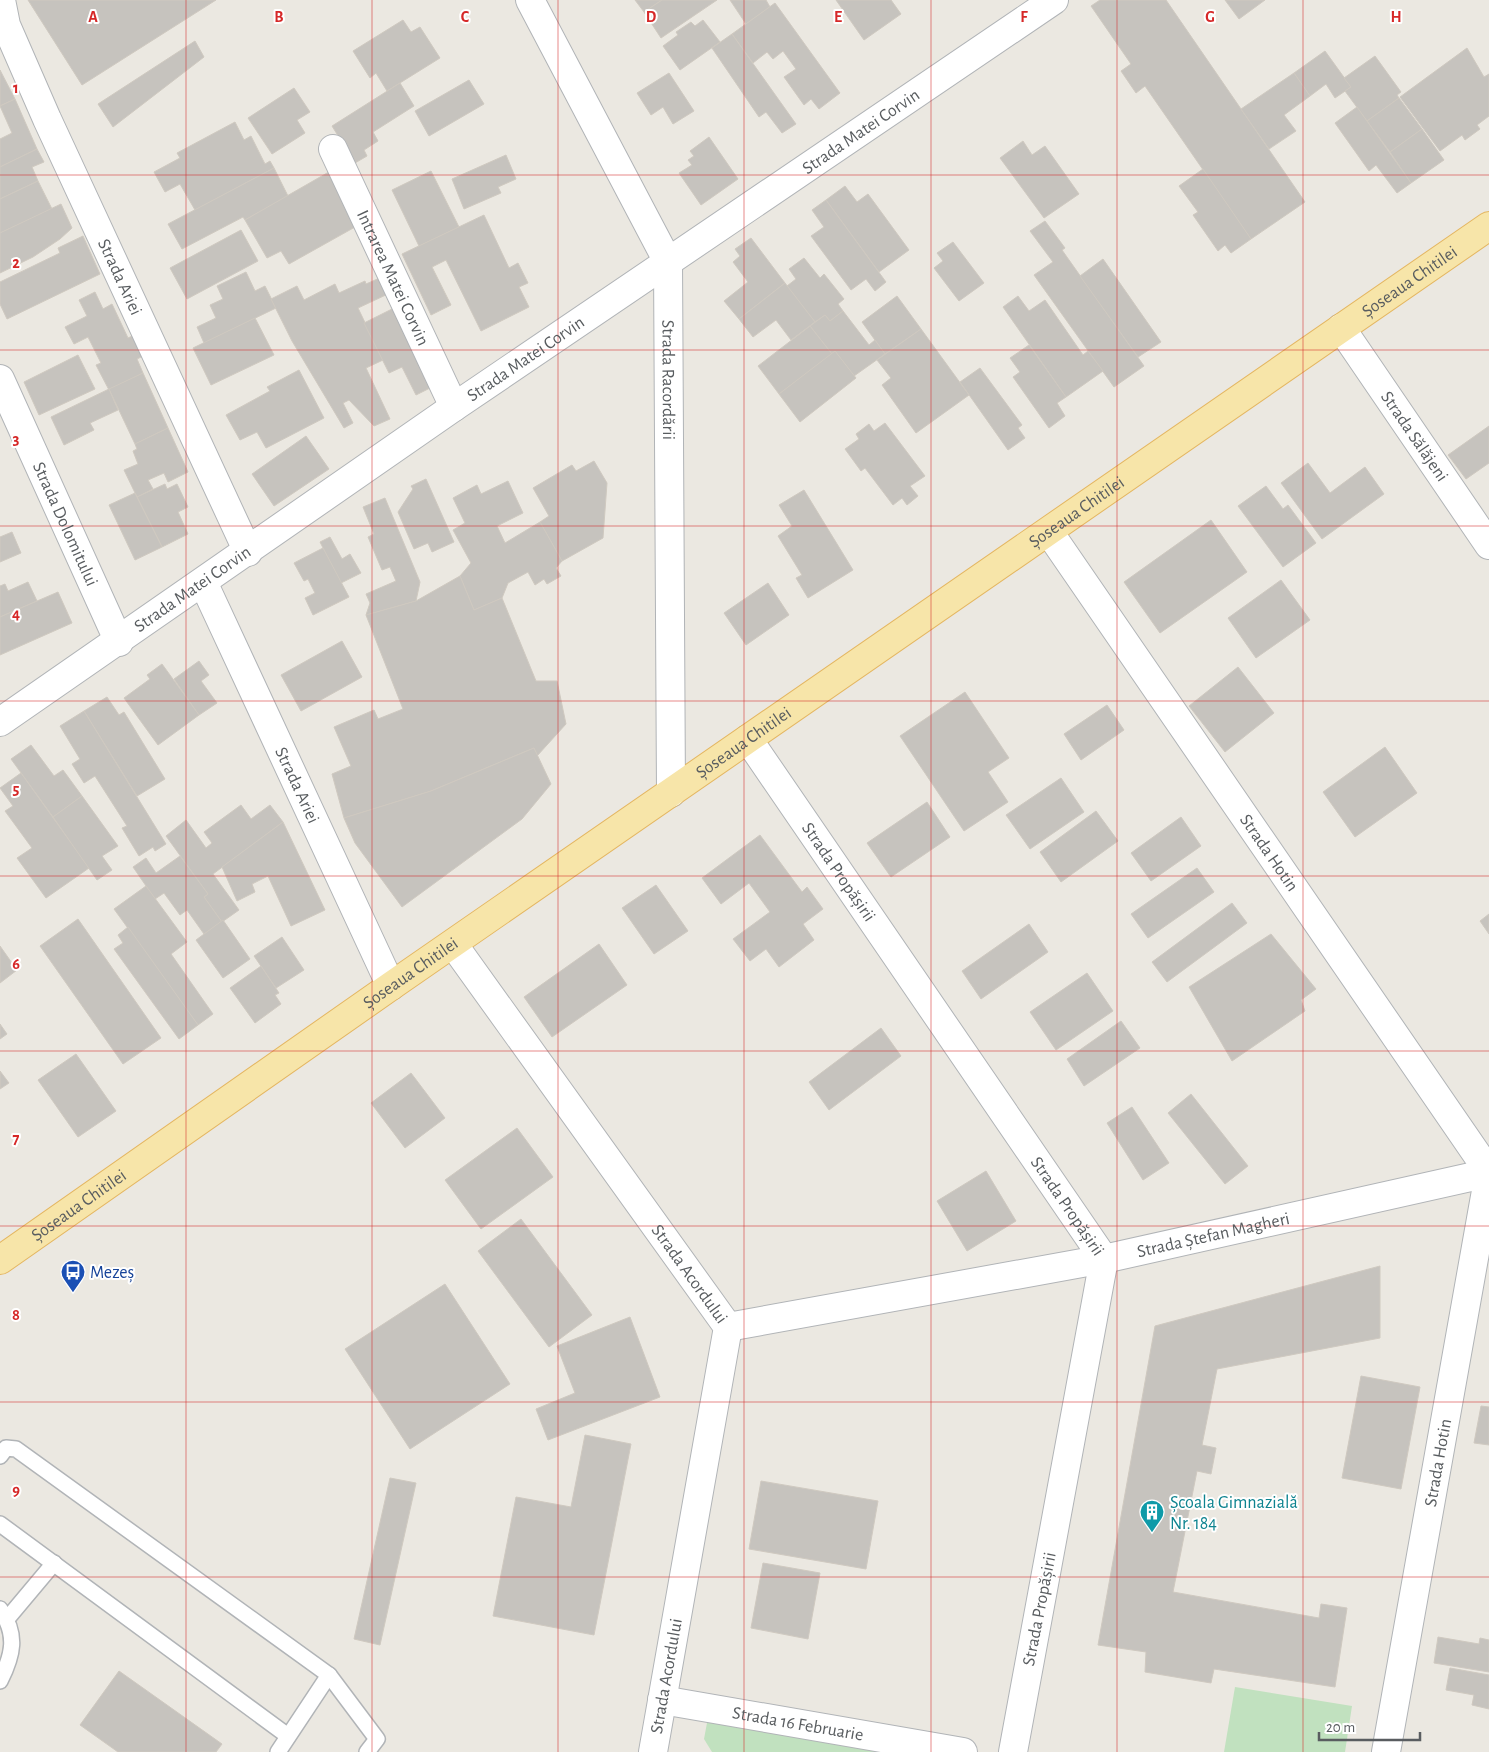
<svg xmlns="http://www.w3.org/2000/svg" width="1489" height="1752" font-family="'Alegreya Sans',sans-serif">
	<rect width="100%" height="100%" fill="#ebe8e1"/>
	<!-- green -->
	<g fill="#c1e1bf">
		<polygon points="1235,1687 1352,1706 1345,1752 1224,1752"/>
		<polygon points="713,1717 930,1752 712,1752 704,1739 707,1723"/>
	</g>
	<!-- building -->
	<g fill="#c6c3be" stroke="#cfc9c0">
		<polygon points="28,0 216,0 82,85"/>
		<polygon points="635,0 662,0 644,12"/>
		<polygon points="662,0 717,0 661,38 644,12"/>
		<polygon points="730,0 766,0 770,7 746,24"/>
		<polygon points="836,0 891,0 901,14 864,40"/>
		<polygon points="1100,0 1166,0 1305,202 1251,239 1145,86 1136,93 1121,71 1131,64 1091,6"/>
		<polygon points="1225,0 1265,0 1239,19"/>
		<polygon points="775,3 840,93 819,109 811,99 804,105 784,77 796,69 783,51 773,59 767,52 753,63 732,34"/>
		<polygon points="403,20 411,32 420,27 440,58 387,91 376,73 370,78 353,51"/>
		<polygon points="703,20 720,42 680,70 663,46 678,35 676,32 691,22 695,26"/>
		<polygon points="732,34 796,124 782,133 766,112 759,117 712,48"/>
		<polygon points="195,41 204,57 113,127 98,104"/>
		<polygon points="1467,48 1484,77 1489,74 1489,116 1477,125 1480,129 1465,140 1462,135 1440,151 1400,97"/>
		<polygon points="1325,51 1351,87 1335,98 1326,84 1310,96 1294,73"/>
		<polygon points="1375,56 1401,92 1397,95 1399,98 1367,121 1345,91 1351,87 1344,78"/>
		<polygon points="0,70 15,99 0,106"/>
		<polygon points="669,73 694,111 673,124 663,107 651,115 637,93"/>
		<polygon points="1294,73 1310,96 1284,115 1296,131 1269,149 1241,109"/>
		<polygon points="469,80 484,104 429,136 415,111"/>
		<polygon points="400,83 414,106 373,132 378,141 364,150 367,156 355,163 332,126"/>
		<polygon points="294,88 310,112 297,120 305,133 272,154 248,118"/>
		<polygon points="1399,98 1422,129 1390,152 1367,121"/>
		<polygon points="15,99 37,149 0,167 0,139 12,133 0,106"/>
		<polygon points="1357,107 1411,183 1397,193 1376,165 1369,171 1335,123"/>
		<polygon points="235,122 244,140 251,136 265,164 270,161 274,168 195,210 180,184 165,192 154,172 180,158 177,153"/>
		<polygon points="1422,129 1444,160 1411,183 1390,152"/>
		<polygon points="709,137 738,179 701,205 679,173 692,165 688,160 694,156 690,151"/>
		<polygon points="1023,141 1032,155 1045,146 1079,194 1044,218 1000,158"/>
		<polygon points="37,149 44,162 32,167 38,181 0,199 0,167"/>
		<polygon points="506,155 516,179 498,187 501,193 464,209 452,179"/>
		<polygon points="274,168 288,196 245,220 243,217 182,249 168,224"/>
		<polygon points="334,169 364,222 289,264 281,251 267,258 245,220"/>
		<polygon points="1203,169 1251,239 1231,253 1225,245 1218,251 1193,215 1198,212 1179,186"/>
		<polygon points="431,171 459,227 419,246 392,190"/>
		<polygon points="38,181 52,209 0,233 0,199"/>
		<polygon points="845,186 857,202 868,194 909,250 879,272 826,200"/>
		<polygon points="826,200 886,282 875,291 866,279 851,290 811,236 824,227 812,210"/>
		<polygon points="61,204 72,228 60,239 33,257 0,273 0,233"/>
		<polygon points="484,215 509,268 518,263 528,283 519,287 529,307 481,331 446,260 432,267 451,305 431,315 402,254"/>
		<polygon points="1045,221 1065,248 1062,250 1144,366 1114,387 1034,275 1053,262 1030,231"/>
		<polygon points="241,230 258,261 187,299 170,268"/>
		<polygon points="83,236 100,274 7,319 0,304 0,282 60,253 58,248"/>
		<polygon points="751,238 785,283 739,319 724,301 748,282 733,262 740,256 735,249"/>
		<polygon points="953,242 984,283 959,301 934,268 943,261 937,253"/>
		<polygon points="804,258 820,278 824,274 844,299 838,304 843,311 830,321 825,315 815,322 787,286 796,279 789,269"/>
		<polygon points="1103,259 1161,342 1138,357 1080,276"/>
		<polygon points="246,272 255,291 265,286 276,308 204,343 197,327 216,318 210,305 223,299 217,286"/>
		<polygon points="382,277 390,293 358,308 383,360 366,368 390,419 374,426 349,400 343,403 353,423 344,428 292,341 271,299 297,286 304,300 335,284 339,293 365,281 366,284"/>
		<polygon points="785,283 815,322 791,340 776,320 753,337 739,319"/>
		<polygon points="95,292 103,309 112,304 128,338 141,332 151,352 137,359 143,373 109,390 96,365 101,363 88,337 74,344 65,327 87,316 79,300"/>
		<polygon points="897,296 921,329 885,354 862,322"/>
		<polygon points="1018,296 1029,311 1045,300 1083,355 1088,351 1103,371 1066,397 1003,307"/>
		<polygon points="396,307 434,386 416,395 402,367 389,373 364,323"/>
		<polygon points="843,311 869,345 875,340 885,354 854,376 835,351 832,354 810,326 825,315 830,321"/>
		<polygon points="255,318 274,355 211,385 193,348"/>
		<polygon points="810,326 832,354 779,394 758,366"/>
		<polygon points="921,329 969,395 916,433 882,385 891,378 877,360"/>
		<polygon points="1029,345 1066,397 1057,403 1065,416 1049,428 1013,377 1020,372 1010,358"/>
		<polygon points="835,351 856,378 800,422 779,394"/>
		<polygon points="78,355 95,389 39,415 24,382"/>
		<polygon points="980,368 1022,425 1018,428 1025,438 1008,450 960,382"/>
		<polygon points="299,370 324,418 266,448 257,432 240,440 226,415 270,391 267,387"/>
		<polygon points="143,373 168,428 135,444 109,389"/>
		<polygon points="109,389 118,410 90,423 94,430 64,445 51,417"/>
		<polygon points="885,423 925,476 910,486 918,496 907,505 902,498 893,505 865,468 861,471 845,449 859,439 856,434 869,424 874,431"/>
		<polygon points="1489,426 1489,463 1466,479 1448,455"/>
		<polygon points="168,428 188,472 168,482 164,473 148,480 153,489 137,497 124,470 138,464 133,451 137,449 135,444"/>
		<polygon points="306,436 329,469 274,506 252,474"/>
		<polygon points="594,461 607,483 603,538 562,561 540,522 549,516 533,488 572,465 576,471"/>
		<polygon points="1308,463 1330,493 1365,467 1384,494 1322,539 1281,483"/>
		<polygon points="426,479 454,542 432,552 428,543 414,549 398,512 413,489 411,486"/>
		<polygon points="508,481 523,513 497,526 505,543 540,522 562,561 556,568 561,576 547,584 544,579 535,585 528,572 508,583 502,598 474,610 460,576 471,563 453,530 465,523 453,498 477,485 481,494"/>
		<polygon points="165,484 167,489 177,484 188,507 178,512 188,534 162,547 137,497"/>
		<polygon points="1266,486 1283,509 1288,505 1316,543 1283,567 1238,506"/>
		<polygon points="804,490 853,570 808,598 796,578 802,575 778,536 792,526 779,505"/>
		<polygon points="135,493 162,547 135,560 109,505"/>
		<polygon points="385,498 420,582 416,601 366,615 370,603 366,594 396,581 390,567 382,570 368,537 374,534 363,507"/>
		<polygon points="1211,520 1247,572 1160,633 1124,582"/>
		<polygon points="12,532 21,553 0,562 0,537"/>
		<polygon points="330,537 342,559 350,554 361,573 341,583 320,542"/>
		<polygon points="323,548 349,597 313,615 305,598 315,593 308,579 304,581 294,563"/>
		<polygon points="460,576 474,610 502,598 536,681 557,681 566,724 537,756 534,748 431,791 344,818 332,774 351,766 334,727 374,710 378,719 403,709 366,615 416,601"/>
		<polygon points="1281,580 1310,620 1256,658 1228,618"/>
		<polygon points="28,582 37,601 0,617 0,586 5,584 8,591"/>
		<polygon points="768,583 789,615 746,645 724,613"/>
		<polygon points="58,592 72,623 0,655 0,617"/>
		<polygon points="342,641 362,677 301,711 281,675"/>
		<polygon points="199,661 209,675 201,681 217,703 199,715 174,679"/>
		<polygon points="162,664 199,715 158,745 124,698 150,679 147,675"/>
		<polygon points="1238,667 1274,713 1225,752 1189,706"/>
		<polygon points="965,692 1009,758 988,772 1008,802 964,831 900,736"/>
		<polygon points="107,697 119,715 124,712 165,779 137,796 84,711"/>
		<polygon points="1107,705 1124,730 1081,760 1064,734"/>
		<polygon points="84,711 166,844 155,851 153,847 139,856 122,828 127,826 95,776 84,783 72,764 80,759 60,726"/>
		<polygon points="31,745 54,776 63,770 82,796 53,817 11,759"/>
		<polygon points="1385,747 1417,793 1355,837 1323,792"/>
		<polygon points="534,748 551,784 522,819 402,907 355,843 344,818 431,791"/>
		<polygon points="21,773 89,868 46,898 17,858 32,848 5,811 13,806 0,788"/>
		<polygon points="1061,778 1084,812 1030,849 1006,815"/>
		<polygon points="82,796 118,846 102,856 112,870 97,880 53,817"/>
		<polygon points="927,802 950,837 891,877 867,843"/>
		<polygon points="241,805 251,819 270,805 283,822 213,874 239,910 222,922 204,897 208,894 166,836 186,820 206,848 212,843 204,832"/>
		<polygon points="1096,811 1118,841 1061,882 1040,852"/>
		<polygon points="1181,817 1201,846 1151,881 1131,853"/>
		<polygon points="283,822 325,910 291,926 268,876 252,884 255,892 237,901 222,867"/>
		<polygon points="760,835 802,892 807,887 823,909 803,924 814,940 779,967 766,949 750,961 733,939 770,912 749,883 721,904 702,878"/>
		<polygon points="180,856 208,894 204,897 222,922 204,934 187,910 180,915 164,893 155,899 133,867 146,858 156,873"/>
		<polygon points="1197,868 1214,892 1148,938 1131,914"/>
		<polygon points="656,885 688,931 654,954 622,908"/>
		<polygon points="146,886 187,942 171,954 213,1014 198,1025 114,909"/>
		<polygon points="1232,903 1247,923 1167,982 1152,962"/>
		<polygon points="1489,914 1489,934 1480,921"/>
		<polygon points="78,919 161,1038 123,1064 40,946"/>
		<polygon points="223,920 250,959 223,978 196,940"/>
		<polygon points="1029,924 1048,952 981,999 962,971"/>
		<polygon points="128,927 198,1025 179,1039 114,949 123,943 118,935"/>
		<polygon points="1271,934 1316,989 1301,1000 1305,1011 1232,1061 1189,987"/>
		<polygon points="282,937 304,970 276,988 254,956"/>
		<polygon points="599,944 627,985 552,1037 524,997"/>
		<polygon points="0,946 17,970 0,983"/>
		<polygon points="261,966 279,993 275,995 281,1004 255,1023 230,988"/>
		<polygon points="1087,973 1113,1011 1056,1050 1030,1012"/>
		<polygon points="1121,1021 1140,1048 1084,1086 1067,1059"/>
		<polygon points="0,1024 7,1034 0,1039"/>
		<polygon points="881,1028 901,1056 829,1110 809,1082"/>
		<polygon points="76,1054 116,1111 78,1137 38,1080"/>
		<polygon points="0,1071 9,1083 0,1089"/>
		<polygon points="411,1073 445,1118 405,1148 371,1103"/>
		<polygon points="1191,1094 1248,1166 1225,1184 1168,1113"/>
		<polygon points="1132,1107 1169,1163 1143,1180 1107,1123"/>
		<polygon points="517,1128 553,1177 481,1229 445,1180"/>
		<polygon points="986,1171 1016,1221 967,1251 937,1201"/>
		<polygon points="521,1219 592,1315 549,1347 478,1251"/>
		<polygon points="1380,1266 1380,1338 1217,1369 1202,1445 1216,1448 1211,1474 1197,1471 1173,1592 1319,1618 1321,1604 1347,1608 1335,1687 1214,1669 1211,1683 1145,1672 1146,1652 1098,1645 1155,1326"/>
		<polygon points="445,1284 510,1384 410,1449 345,1349"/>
		<polygon points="630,1317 660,1397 548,1440 536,1409 575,1393 557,1346"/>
		<polygon points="1361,1376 1420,1387 1401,1489 1342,1478"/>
		<polygon points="1481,1406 1489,1407 1489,1445 1474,1443"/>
		<polygon points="585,1435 631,1444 594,1635 493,1616 516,1497 571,1507"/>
		<polygon points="390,1478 416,1483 380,1645 354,1639"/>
		<polygon points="761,1481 878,1501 866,1569 749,1549"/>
		<polygon points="763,1563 820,1573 808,1639 751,1628"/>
		<polygon points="1438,1637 1479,1644 1480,1638 1489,1640 1489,1672 1434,1663"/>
		<polygon points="1450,1668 1489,1675 1489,1709 1472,1705 1474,1695 1446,1690"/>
		<polygon points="119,1671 222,1744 216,1752 118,1752 80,1725"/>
	</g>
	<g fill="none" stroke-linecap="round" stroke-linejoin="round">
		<defs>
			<g id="service">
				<polyline points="0,1456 6,1448 16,1449 329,1675 377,1739 367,1752"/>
				<polyline points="0,1524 288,1736"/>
				<path d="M0,1609C18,1635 13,1655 0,1681"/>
				<polyline points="7,1619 54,1563"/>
				<polyline points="278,1752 329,1675"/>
			</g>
			<g id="minor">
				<path id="s1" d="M1,0L6,25L47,119L248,552"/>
				<path id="s2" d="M530,0L668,262L671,793"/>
				<path id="s3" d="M333,149L454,407"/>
				<path id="s4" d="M1341,328L1489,545"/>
				<path id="s5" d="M0,379L119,642"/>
				<path id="s6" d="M1049,532L1489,1172"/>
				<path id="s7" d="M203,582L391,986"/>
				<path id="s8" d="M0,722L454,407L1054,0"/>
				<path id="s9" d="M748,739L1104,1259L1013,1752"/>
				<path id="s10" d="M453,944L728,1327L653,1752"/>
				<path id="s11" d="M728,1327L1104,1259L1489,1173"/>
				<path id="s12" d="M662,1700L963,1752"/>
				<path id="s13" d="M1386,1752L1489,1174"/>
			</g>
			<g id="primary">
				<path id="s14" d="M0,1260L391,986L1489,226"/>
			</g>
		</defs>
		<!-- service casing -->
		<use href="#service" stroke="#b1b4b7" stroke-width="18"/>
		<!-- minor casing -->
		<use href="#minor" stroke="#b1b4b7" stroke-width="30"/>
		<!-- primary casing -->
		<use href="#primary" stroke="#e4b661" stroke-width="30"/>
		<!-- service -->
		<use href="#service" stroke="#fff" stroke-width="15"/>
		<!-- minor -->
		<use href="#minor" stroke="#fff" stroke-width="28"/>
		<!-- primary -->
		<use href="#primary" stroke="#f7e5a9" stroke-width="28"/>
	</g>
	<!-- grid -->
	<path fill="none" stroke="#d62828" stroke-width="1" stroke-opacity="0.55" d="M186,0V1752M372,0V1752M558,0V1752M744,0V1752M931,0V1752M1117,0V1752M1303,0V1752M0,175H1489M0,350H1489M0,526H1489M0,701H1489M0,876H1489M0,1051H1489M0,1226H1489M0,1402H1489M0,1577H1489"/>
	<!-- icons -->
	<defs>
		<symbol id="bus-pin" viewBox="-11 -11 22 30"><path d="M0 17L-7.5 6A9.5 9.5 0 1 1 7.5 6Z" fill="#1a4fb4" stroke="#fff"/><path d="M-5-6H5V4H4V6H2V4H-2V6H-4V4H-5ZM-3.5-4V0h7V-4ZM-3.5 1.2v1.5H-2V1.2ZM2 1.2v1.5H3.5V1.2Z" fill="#fff"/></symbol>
		<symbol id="building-pin" viewBox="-11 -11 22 30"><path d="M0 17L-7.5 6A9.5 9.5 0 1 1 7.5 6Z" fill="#0f9aa8" stroke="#fff"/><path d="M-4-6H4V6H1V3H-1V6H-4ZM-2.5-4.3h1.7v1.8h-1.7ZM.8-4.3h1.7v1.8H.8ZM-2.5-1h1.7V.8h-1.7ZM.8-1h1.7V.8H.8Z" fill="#fff"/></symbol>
	</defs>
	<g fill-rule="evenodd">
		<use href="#bus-pin" x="59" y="1258" width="28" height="38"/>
		<use href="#building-pin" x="1138" y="1498" width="28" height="38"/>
	</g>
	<g text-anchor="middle" stroke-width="4" stroke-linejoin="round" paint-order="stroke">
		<!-- street labels -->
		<g font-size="18" fill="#595d60" stroke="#fff">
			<text dy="6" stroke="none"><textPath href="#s8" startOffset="1044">Strada Matei Corvin</textPath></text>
			<text dy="6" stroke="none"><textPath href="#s1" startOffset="302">Strada Ariei</textPath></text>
			<text dy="6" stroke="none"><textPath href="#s3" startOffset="142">Intrarea Matei Corvin</textPath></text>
			<text dy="6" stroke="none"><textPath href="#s14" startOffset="1716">Șoseaua Chitilei</textPath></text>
			<text dy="6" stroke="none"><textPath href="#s8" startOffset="639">Strada Matei Corvin</textPath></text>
			<text dy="6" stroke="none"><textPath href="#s2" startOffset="414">Strada Racordării</textPath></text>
			<text dy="6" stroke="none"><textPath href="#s4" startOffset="131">Strada Sălăjeni</textPath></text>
			<text dy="6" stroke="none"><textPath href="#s14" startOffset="1311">Șoseaua Chitilei</textPath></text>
			<text dy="6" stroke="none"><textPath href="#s5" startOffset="159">Strada Dolomitului</textPath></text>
			<text dy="6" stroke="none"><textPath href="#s8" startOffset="234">Strada Matei Corvin</textPath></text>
			<text dy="6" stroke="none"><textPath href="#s14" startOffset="906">Șoseaua Chitilei</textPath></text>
			<text dy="6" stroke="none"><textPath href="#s7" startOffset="224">Strada Ariei</textPath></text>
			<text dy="6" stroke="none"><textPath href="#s6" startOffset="389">Strada Hotin</textPath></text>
			<text dy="6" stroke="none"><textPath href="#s9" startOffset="161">Strada Propășirii</textPath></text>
			<text dy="6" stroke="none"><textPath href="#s14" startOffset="501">Șoseaua Chitilei</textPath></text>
			<text dy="6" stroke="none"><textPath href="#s14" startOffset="96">Șoseaua Chitilei</textPath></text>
			<text dy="6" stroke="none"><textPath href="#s9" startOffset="566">Strada Propășirii</textPath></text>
			<text dy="6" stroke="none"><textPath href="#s11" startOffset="494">Strada Ștefan Magheri</textPath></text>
			<text dy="6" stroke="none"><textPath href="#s10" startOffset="406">Strada Acordului</textPath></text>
			<text dy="6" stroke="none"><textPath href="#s13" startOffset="294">Strada Hotin</textPath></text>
			<text transform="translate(1039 1609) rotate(-79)" y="6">Strada Propășirii</text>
			<text transform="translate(666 1676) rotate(-80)" y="6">Strada Acordului</text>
			<text dy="6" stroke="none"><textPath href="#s12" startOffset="138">Strada 16 Februarie</textPath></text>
		</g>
		<!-- transit labels -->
		<g font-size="18" fill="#164399" stroke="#fff" text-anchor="start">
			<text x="90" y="1278">Mezeș</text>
		</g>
		<!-- culture labels -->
		<g font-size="18" fill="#0d838f" stroke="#fff" text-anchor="start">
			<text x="1170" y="1508">Școala Gimnazială<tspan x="1170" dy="21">Nr. 184</tspan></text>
		</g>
	</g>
	<g font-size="16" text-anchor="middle" font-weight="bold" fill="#d62828" stroke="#fff" stroke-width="4" stroke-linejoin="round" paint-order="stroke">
		<text x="93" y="22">A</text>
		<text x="279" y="22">B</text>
		<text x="465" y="22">C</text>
		<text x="651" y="22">D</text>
		<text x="838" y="22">E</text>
		<text x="1024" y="22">F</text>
		<text x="1210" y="22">G</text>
		<text x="1396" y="22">H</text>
		<text x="16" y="93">1</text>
		<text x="16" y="268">2</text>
		<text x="16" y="444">3</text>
		<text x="16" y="619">4</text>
		<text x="16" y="794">5</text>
		<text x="16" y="969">6</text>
		<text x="16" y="1144">7</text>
		<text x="16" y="1320">8</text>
		<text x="16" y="1495">9</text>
	</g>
	<!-- scale -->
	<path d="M1319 1732v8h101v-8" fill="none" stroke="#595d60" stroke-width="2.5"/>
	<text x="1326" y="1732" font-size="15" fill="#595d60" stroke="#ffffff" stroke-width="4" paint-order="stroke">20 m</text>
</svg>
